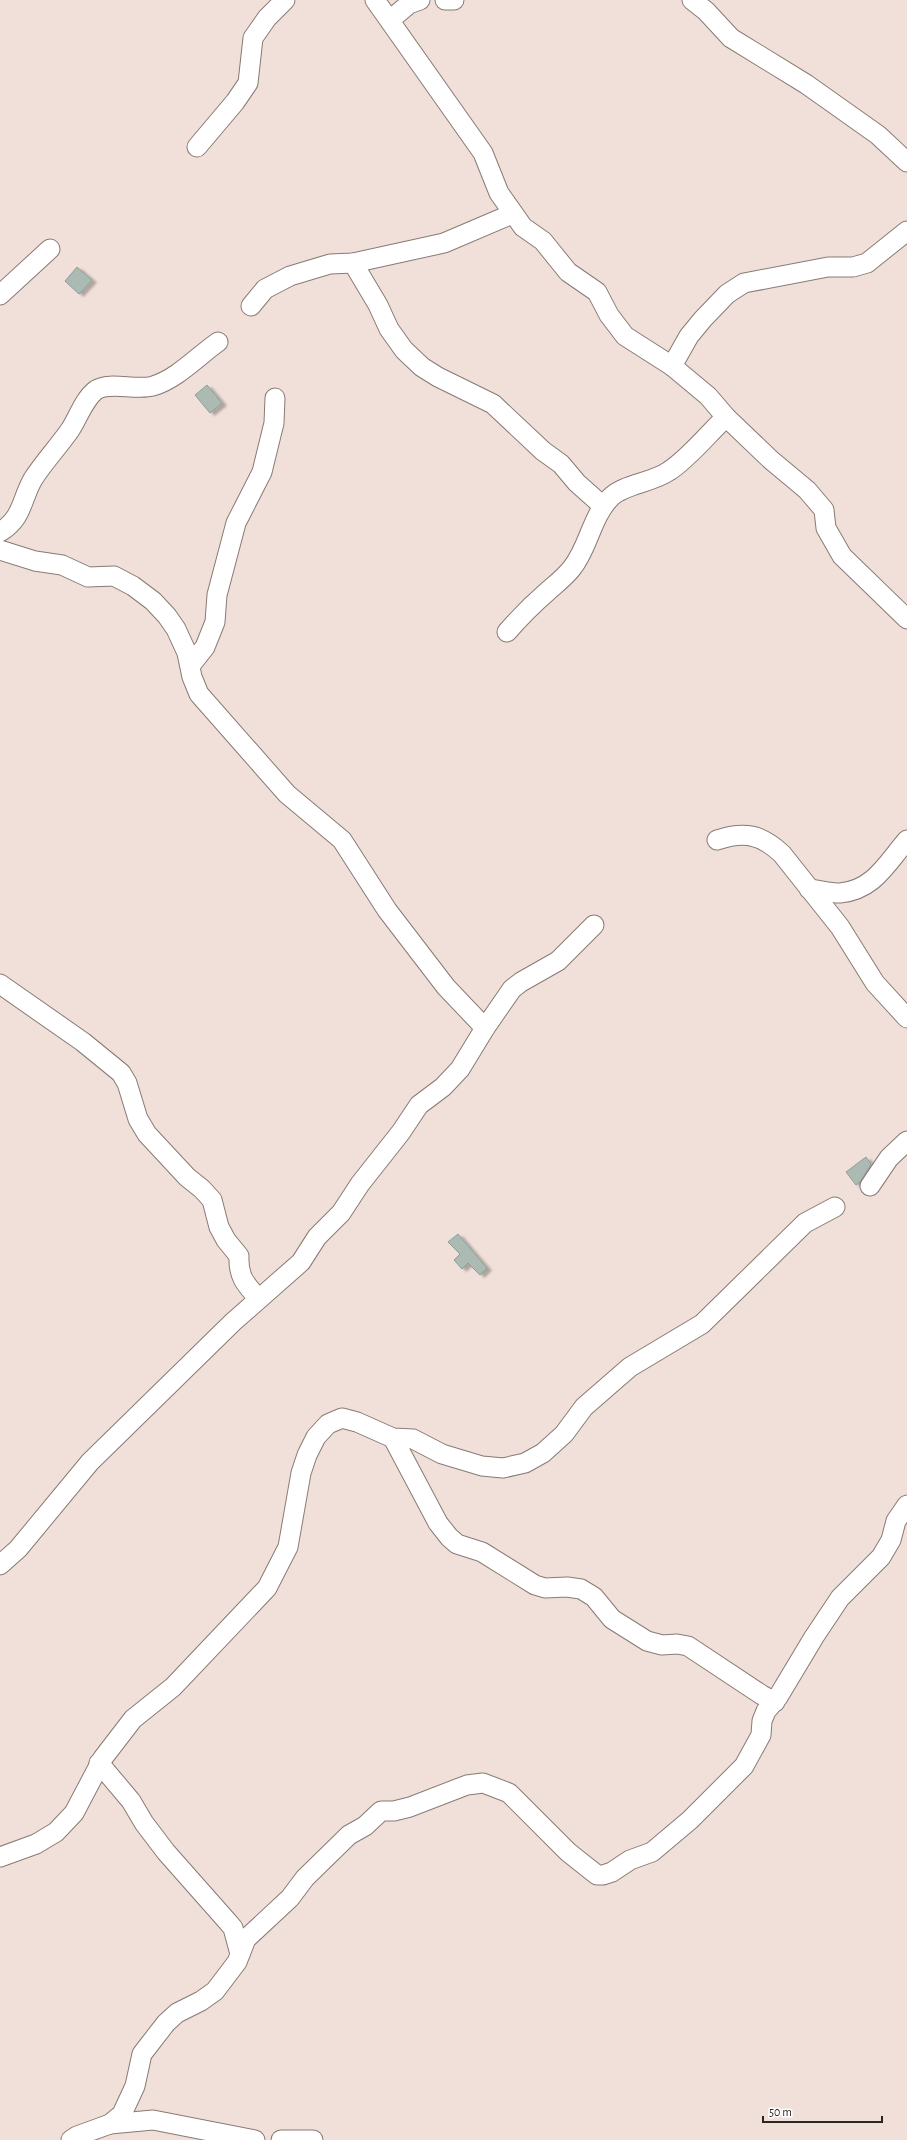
<svg xmlns="http://www.w3.org/2000/svg" width="907" height="2140" font-family="'Alegreya Sans',sans-serif">
	<defs>
		<filter id="shadow"><feDropShadow dx="4.5" dy="2.5" stdDeviation="1" flood-color="#0004"/></filter>
	</defs>
	<rect width="100%" height="100%" fill="#f0e0d9"/>
	<!-- building -->
	<g fill="#abbbb4" stroke="#8e9e97" filter="url(#shadow)">
		<polygon points="77,267 92,280 79,294 65,281"/>
		<polygon points="207,385 222,403 210,413 195,395"/>
		<polygon points="866,1157 871,1164 860,1182 856,1185 846,1172"/>
		<polygon points="458,1234 487,1268 480,1275 468,1263 462,1269 454,1260 460,1254 448,1242"/>
	</g>
	<g fill="none" stroke-linecap="round" stroke-linejoin="round">
		<defs>
			<g id="minor">
				<polyline points="375,0 483,153 499,193 523,227 543,241 568,272 597,292 609,315 625,336 672,366 708,396 726,417 771,460 807,490 824,510 826,528 842,556 907,619"/>
				<polyline points="445,0 454,0"/>
				<polyline points="692,0 706,11 731,38 806,84 878,135 907,162"/>
				<polyline points="390,20 409,4 420,0"/>
				<polyline points="197,147 235,102 248,83 253,38 267,18 285,0"/>
				<polyline points="353,263 378,305 389,329 404,350 422,367 438,377 493,404 543,451 561,464 577,483 603,506"/>
				<polyline points="0,295 50,249"/>
				<polyline points="251,306 265,289 290,276 330,264 353,263 444,243 512,214"/>
				<polyline points="672,366 689,336 703,319 727,294 744,283 828,267 853,267 867,263 907,231"/>
				<path d="M0,532C23,518 21,500 33,479C44,462 58,447 70,430C78,418 84,399 96,390C110,381 136,391 153,386C177,379 198,356 218,342"/>
				<polyline points="0,550 35,561 62,565 88,577 114,576 133,586 153,601 167,616 176,629 187,653 192,677 199,694 287,794 342,840 387,910 446,987 485,1028"/>
				<path d="M507,632C520,617 533,604 548,591C556,584 565,577 572,568C589,547 591,517 611,497C624,484 652,483 669,471C688,459 709,433 726,417"/>
				<polyline points="190,666 205,647 215,622 217,595 236,523 262,472 274,423 275,398"/>
				<path d="M717,840C744,831 761,834 782,854L840,927L875,983L907,1018"/>
				<path d="M809,889C819,890 830,893 840,893C874,890 887,863 907,840"/>
				<path d="M0,984L83,1042L121,1073L127,1083L138,1119L147,1134L187,1177L202,1189L212,1200L219,1227L226,1240L239,1256C238,1276 245,1284 258,1298"/>
				<polyline points="870,1186 889,1158 907,1141"/>
				<polyline points="393,1438 438,1523 449,1537 457,1544 482,1552 535,1585 545,1588 567,1587 581,1589 594,1597 612,1619 647,1641 662,1645 677,1644 688,1646 762,1695 775,1702"/>
				<polyline points="0,1565 18,1549 90,1462 233,1322 301,1262 317,1237 341,1213 360,1184 401,1132 419,1105 443,1087 460,1069 485,1028 512,989 521,982 558,961 594,925"/>
				<polyline points="99,1763 131,1801 144,1823 166,1852 227,1921 233,1928 240,1954"/>
				<polyline points="0,1857 36,1844 56,1832 74,1813 103,1758 133,1719 173,1687 267,1588 288,1547 301,1473 307,1455 316,1437 328,1424 342,1418 357,1422 393,1438 413,1439 442,1454 482,1466 503,1468 525,1463 543,1453 564,1434 584,1407 630,1367 702,1324 805,1223 835,1207"/>
				<polyline points="110,2124 153,2120 255,2140"/>
				<polyline points="71,2140 77,2136 110,2124 122,2114 135,2086 142,2054 166,2023 177,2013 201,2001 215,1991 237,1962 246,1939 290,1898 305,1878 349,1835 365,1826 381,1811 394,1811 410,1807 467,1785 483,1783 509,1793 568,1852 597,1875 603,1875 612,1872 630,1860 652,1852 690,1820 744,1766 761,1735 762,1721 766,1711 778,1697 814,1637 840,1598 881,1557 891,1540 896,1521 907,1505"/>
				<polyline points="281,2140 313,2140"/>
			</g>
		</defs>
		<!-- minor casing -->
		<use href="#minor" stroke="#887a74" stroke-width="21"/>
		<!-- minor -->
		<use href="#minor" stroke="#fff" stroke-width="19"/>
	</g>
	<!-- scale -->
	<path d="M763 2116v6h119v-6" fill="none" stroke="#2b2623" stroke-width="2"/>
	<text x="769" y="2116" font-size="12" fill="#2b2623" stroke="#ffffff" stroke-width="3" paint-order="stroke">50 m</text>
</svg>
